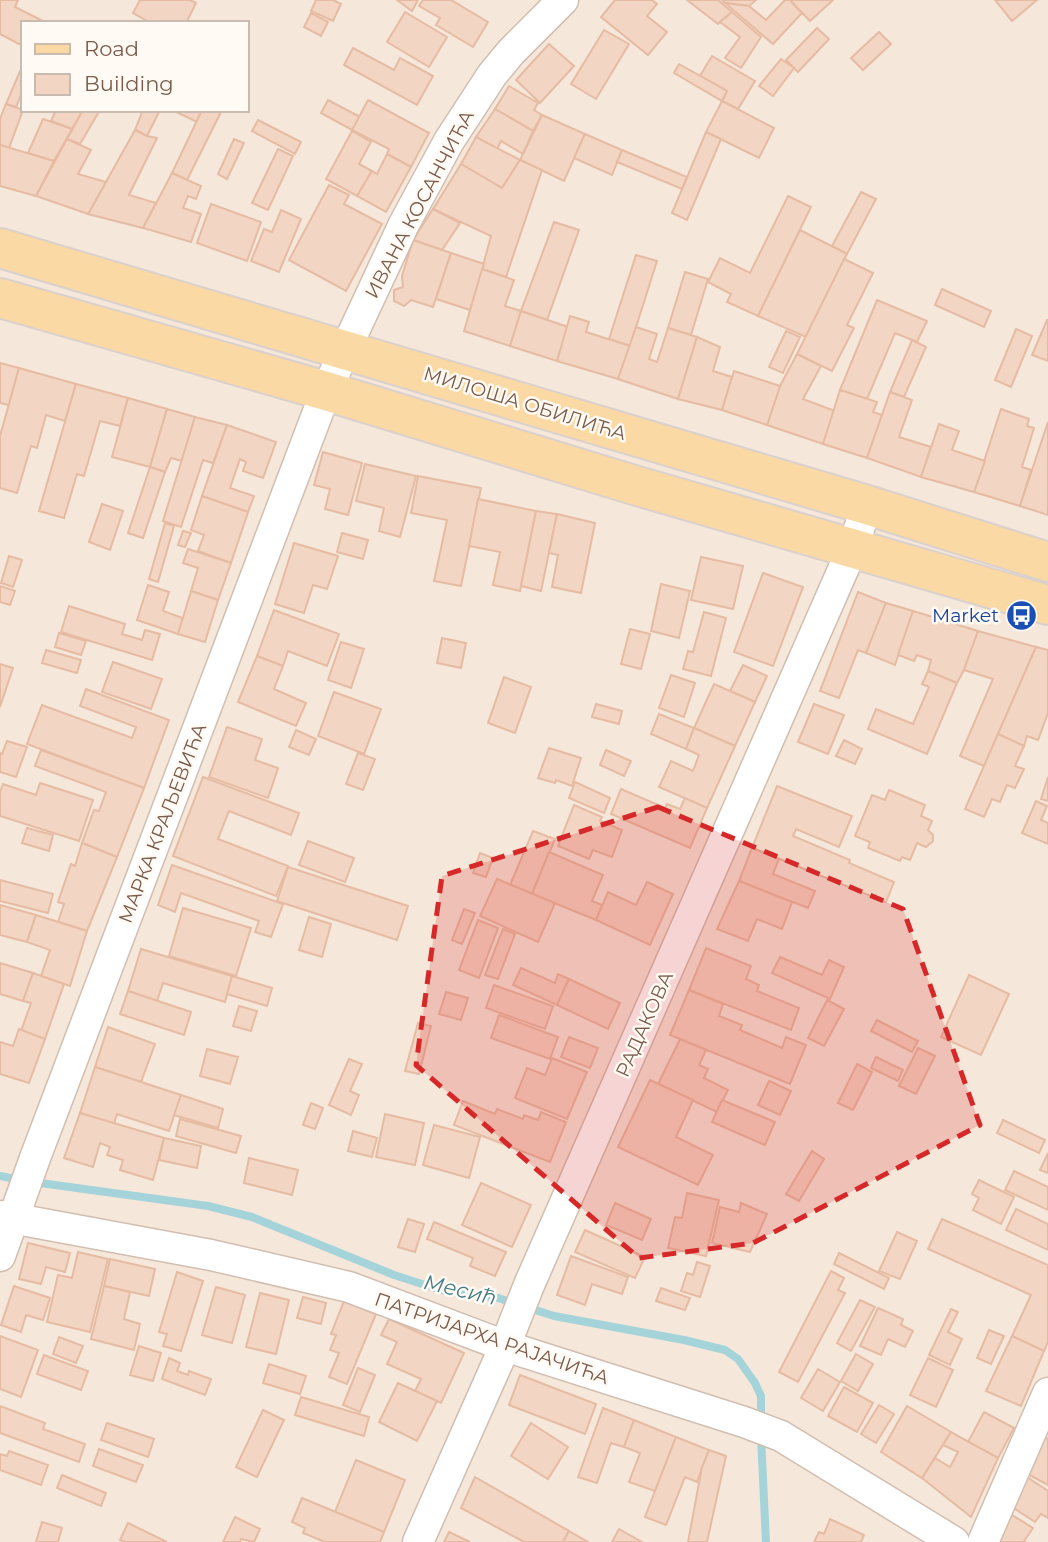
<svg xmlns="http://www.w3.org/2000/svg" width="1048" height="1542" font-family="Montserrat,sans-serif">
	<rect width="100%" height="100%" fill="#fdf6ec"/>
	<!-- residential -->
	<path fill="#f5e8da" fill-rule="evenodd" d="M0,0H1048V1542H0ZM23,23H247V110H23Z"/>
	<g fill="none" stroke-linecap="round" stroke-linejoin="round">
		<!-- stream -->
		<g stroke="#a5d3da" stroke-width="8">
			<polyline points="0,1176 20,1180"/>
			<polyline points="33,1182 208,1206 252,1217 394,1275 444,1291 498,1298 554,1316 684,1340 725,1350 738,1359 755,1383 761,1396 761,1420"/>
			<polyline points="761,1437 766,1542"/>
		</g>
	</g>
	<!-- building -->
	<g fill="#f3d5c3" stroke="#e6bba3" stroke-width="2">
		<polygon points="0,0 18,0 15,7 45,22 23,23 23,46 0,34"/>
		<polygon points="140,0 190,0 196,3 186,23 151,23 133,13"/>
		<polygon points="316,0 333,0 341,4 333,21 311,11"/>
		<polygon points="397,0 418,0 412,11"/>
		<polygon points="423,0 451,0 488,22 473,47 436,25 440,18 419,6"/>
		<polygon points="615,0 652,0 657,4 647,16 667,32 648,55 601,17"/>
		<polygon points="687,0 718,0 732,12 718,24"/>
		<polygon points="722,0 756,0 749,6 725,3"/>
		<polygon points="785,0 790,0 802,13 773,44 725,3 749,6 766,20"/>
		<polygon points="790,0 833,0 810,21"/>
		<polygon points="995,0 1037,0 1012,21"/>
		<polygon points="405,12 447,37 429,67 387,42"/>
		<polygon points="732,12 761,37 741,68 725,58 740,37 720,22"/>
		<polygon points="311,13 328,22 321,36 304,27"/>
		<polygon points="817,28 829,39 798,72 786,60"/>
		<polygon points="604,30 629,44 596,99 571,84"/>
		<polygon points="879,32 891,44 863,70 851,58"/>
		<polygon points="549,44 574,66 540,103 516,80"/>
		<polygon points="353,48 394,70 400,58 433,76 417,105 344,65"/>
		<polygon points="712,56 755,81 738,109 722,101 727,91 700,76"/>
		<polygon points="781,59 794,68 773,96 759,86"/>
		<polygon points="679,64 727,91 722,101 674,73"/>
		<polygon points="20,71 23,72 23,90 16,107 6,104"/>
		<polygon points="509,86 538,103 534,110 542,115 533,131 495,109"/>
		<polygon points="328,100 360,117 352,130 321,113"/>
		<polygon points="368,100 429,133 411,167 387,154 389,149 352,130"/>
		<polygon points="722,101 774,128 759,158 706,132"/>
		<polygon points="6,104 23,110 9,148 0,145 0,119"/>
		<polygon points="495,109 533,131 523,154 501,141 497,149 476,137"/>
		<polygon points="56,110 83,110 72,129 51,121"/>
		<polygon points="83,110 100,110 80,144 67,139"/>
		<polygon points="143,110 160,110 147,136 135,130"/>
		<polygon points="172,110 201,110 202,111 197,122"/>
		<polygon points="222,110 187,180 172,173 202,110"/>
		<polygon points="542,115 585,134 564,181 520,160"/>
		<polygon points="43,119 72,129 54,161 28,153"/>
		<polygon points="258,120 301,142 295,154 252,131"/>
		<polygon points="135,130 147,136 157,138 129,195 156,203 143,228 88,214"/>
		<polygon points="352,131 371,142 359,164 372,171 357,196 326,179"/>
		<polygon points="706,132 721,139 687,220 672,213"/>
		<polygon points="585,134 622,150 612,175 574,158"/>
		<polygon points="476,137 520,160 502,188 461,164"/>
		<polygon points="67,139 91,150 78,174 106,182 88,214 36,196"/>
		<polygon points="234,139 244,143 227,179 218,174"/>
		<polygon points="0,145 54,161 36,196 0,186"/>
		<polygon points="278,149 293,156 268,210 252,203"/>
		<polygon points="622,150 687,177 682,189 617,162"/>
		<polygon points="387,154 411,167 386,212 357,196 372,171 377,174"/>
		<polygon points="520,160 542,170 506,277 482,269 491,236 433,209 461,164 502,188"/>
		<polygon points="172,173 201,186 196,199 188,196 183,208 201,214 191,242 143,228"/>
		<polygon points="329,185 349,195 344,204 382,224 346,291 289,260"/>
		<polygon points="861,192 876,199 847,254 832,246"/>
		<polygon points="788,196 811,207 758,316 727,302 731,294 708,282 720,258 750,273"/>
		<polygon points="211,204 261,222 247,261 197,243"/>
		<polygon points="433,209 460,223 442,250 413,240"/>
		<polygon points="281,210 301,219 279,272 251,261 264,229 272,232"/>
		<polygon points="554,222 579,230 547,320 521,311"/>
		<polygon points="800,230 847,254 806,337 758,316"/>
		<polygon points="413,240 451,253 433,307 411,300 404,306 394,301 394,290 403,287 402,276"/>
		<polygon points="451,253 484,264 470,310 436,299"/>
		<polygon points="636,255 657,261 630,346 609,339"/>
		<polygon points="844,259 873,273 847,325 854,328 832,371 797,354"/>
		<polygon points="482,269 514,280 505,306 521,311 510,346 464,331"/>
		<polygon points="685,272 708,279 691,335 668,328"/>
		<polygon points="942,289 991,311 984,327 935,305"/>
		<polygon points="877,300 927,321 917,342 895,333 867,399 840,390"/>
		<polygon points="521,311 568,327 557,361 510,346"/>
		<polygon points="570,316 589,322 586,332 630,346 618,379 557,361"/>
		<polygon points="1047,320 1048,320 1048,361 1032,355"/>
		<polygon points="636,327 657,334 649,359 657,362 668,328 697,337 678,399 618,379"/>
		<polygon points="1016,329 1032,336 1011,387 995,380"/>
		<polygon points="786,331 800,337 783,373 769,367"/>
		<polygon points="697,337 720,347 713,371 732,377 722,410 678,399"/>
		<polygon points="912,340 926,347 904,397 890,392"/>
		<polygon points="797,354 821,366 803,399 835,411 823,444 767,425 780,386"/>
		<polygon points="0,363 19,368 9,405 0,403"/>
		<polygon points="19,368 76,384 65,421 46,415 37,448 31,446 17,493 0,488 0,436"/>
		<polygon points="734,371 780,386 767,425 722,410"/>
		<polygon points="76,384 128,398 120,426 100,421 84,476 77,474 64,518 39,511"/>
		<polygon points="840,390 877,402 873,412 882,415 867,458 823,444"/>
		<polygon points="890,392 912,400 899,437 931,447 921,477 867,458"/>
		<polygon points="128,398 167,409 150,467 112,457"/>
		<polygon points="167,409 195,417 182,461 171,458 165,472 150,467"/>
		<polygon points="1001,409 1029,419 1027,426 1034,428 1022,467 1031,470 1020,506 974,492"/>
		<polygon points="195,417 227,425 213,463 203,460 181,527 163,521"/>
		<polygon points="1048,422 1048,515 1020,506"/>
		<polygon points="939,424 959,431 952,450 985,461 974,492 921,477"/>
		<polygon points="227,425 276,442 263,478 243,471 246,462 240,459 230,488 254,496 248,512 202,496"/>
		<polygon points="323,452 362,463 348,515 325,509 330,489 314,485"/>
		<polygon points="365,464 416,476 400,537 379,531 384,508 356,501"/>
		<polygon points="150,467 165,472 143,538 128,533"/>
		<polygon points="418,476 481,488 461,586 434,581 447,520 411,513"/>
		<polygon points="202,496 248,512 231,563 198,551 204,535 191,530"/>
		<polygon points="478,499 536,511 520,591 493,585 500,552 469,546"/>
		<polygon points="102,504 123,511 110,550 89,542"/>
		<polygon points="536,511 557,514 541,591 521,586"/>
		<polygon points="557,514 595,523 581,593 552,587 558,555 549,553"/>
		<polygon points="165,523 174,526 158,582 149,579"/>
		<polygon points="183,531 191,533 185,547 178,545"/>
		<polygon points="342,533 368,540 363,559 337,552"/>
		<polygon points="294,543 338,556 327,589 313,585 304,613 275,604"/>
		<polygon points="188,549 231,563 218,600 191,591 198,568 183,563"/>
		<polygon points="9,556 22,560 13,587 1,583"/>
		<polygon points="701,557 743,566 733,609 691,600"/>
		<polygon points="763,573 803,587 773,666 734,652"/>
		<polygon points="661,584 690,591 679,638 651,631"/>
		<polygon points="148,585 169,592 163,611 183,618 178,634 137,620"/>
		<polygon points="0,586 15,591 10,605 0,602"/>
		<polygon points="191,591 218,600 205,642 178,634"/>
		<polygon points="858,592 886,603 866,653 858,650 839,698 820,691"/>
		<polygon points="886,603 913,611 895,665 866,653"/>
		<polygon points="69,606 125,624 122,634 142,640 145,630 160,634 152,660 61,632"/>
		<polygon points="274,610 339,634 327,666 288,651 283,666 257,656"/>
		<polygon points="913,611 978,631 964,670 957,683 928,671 931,660 917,655 914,661 898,655"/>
		<polygon points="704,612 726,618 711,676 683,669 688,651 693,652"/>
		<polygon points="630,629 650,634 641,669 621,664"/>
		<polygon points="978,631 1036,647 984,766 960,756 993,679 964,670"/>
		<polygon points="59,633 86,641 81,655 55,647"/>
		<polygon points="442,638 466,643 461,668 437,663"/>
		<polygon points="341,642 364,649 351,688 328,680"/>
		<polygon points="1036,647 1048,650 1048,713 1038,740 1027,736 1024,746 998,734"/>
		<polygon points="46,650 81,660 77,673 42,663"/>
		<polygon points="257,656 283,666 274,689 306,703 296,726 238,702"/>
		<polygon points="113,662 162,679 151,709 102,692"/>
		<polygon points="0,664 13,668 0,707"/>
		<polygon points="743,665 767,676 755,702 730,691"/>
		<polygon points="928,671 957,683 927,754 868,729 876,709 913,724 929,687 922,684"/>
		<polygon points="671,675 695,683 684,717 659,708"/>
		<polygon points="504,677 531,687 515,733 488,723"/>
		<polygon points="714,684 755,702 735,746 694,728"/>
		<polygon points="86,689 169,720 144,788 27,744 42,705 132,738 136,727 80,706"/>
		<polygon points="334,692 381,709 364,754 318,736"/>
		<polygon points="596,704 622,711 619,724 592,717"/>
		<polygon points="814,704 844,715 828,754 798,742"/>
		<polygon points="659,714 694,728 686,749 651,734"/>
		<polygon points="227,727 262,739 255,760 278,768 268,798 209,777"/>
		<polygon points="694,728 735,746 707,808 659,787 671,761 693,771 699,755 686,749"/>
		<polygon points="296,730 316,739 309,755 289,747"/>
		<polygon points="998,734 1024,746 1015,766 1024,769 1015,788 1007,785 1000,802 992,799 984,817 965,809"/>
		<polygon points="844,740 862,749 855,764 836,756"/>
		<polygon points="7,741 27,747 16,777 0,772 0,753 2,754"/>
		<polygon points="549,748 581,758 572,786 556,780 555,783 538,778"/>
		<polygon points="41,750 144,788 117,857 82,843 94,810 99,811 106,792 35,766"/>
		<polygon points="606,750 631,761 624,776 600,765"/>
		<polygon points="358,753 375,759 363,790 346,784"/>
		<polygon points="203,777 299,813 291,835 229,811 218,839 288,866 276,896 173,856"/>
		<polygon points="1048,777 1048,801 1041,799"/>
		<polygon points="575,782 610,798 604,813 569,798"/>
		<polygon points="40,783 93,800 79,841 0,816 0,792 3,784 36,795"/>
		<polygon points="777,786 852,816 839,847 796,829 793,836 850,860 849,863 894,882 886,902 752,848"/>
		<polygon points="621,789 665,808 667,804 680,809 685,798 707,808 690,848 611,814"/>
		<polygon points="889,790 925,805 921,816 932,821 928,830 933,835 933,841 926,847 917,843 910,860 902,857 900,861 868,848 870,842 855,836 872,795 885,800"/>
		<polygon points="1036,801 1047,806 1041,820 1048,823 1048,844 1022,833"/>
		<polygon points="574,805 602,817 600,821 622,830 612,857 593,850 589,859 558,846"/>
		<polygon points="27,828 53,835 49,851 22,843"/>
		<polygon points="533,831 555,839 532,894 510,885"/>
		<polygon points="308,841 354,858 345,882 299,865"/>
		<polygon points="82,843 117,857 87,931 58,922 64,904 58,902 71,864 75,866"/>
		<polygon points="752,848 779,859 773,874 815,891 808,908 739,881"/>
		<polygon points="549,852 603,875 592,901 602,905 596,920 532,894"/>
		<polygon points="480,853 493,858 486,877 473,873"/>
		<polygon points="172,865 283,904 271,937 255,932 259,921 181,893 175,912 158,905"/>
		<polygon points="288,867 408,906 397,940 277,901"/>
		<polygon points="497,879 555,903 538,942 480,916"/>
		<polygon points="0,880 53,894 48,913 0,901"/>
		<polygon points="739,881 792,902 782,929 757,919 748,941 717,929"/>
		<polygon points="647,882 673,894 650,945 596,920 608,892 636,905"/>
		<polygon points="0,905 36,915 27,942 0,935"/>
		<polygon points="183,908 251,928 236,976 169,956"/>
		<polygon points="464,909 475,913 462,944 452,940"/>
		<polygon points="36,915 87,931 70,986 41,976 50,950 27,942"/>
		<polygon points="309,917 331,924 322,957 299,950"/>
		<polygon points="478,920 498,928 479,978 459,970"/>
		<polygon points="503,929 515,934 498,979 485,975"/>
		<polygon points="706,948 751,966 746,979 759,985 757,991 799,1008 791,1030 689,990"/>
		<polygon points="141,949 232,976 225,1002 163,983 157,1001 128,991"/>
		<polygon points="780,957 822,975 829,960 844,967 830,999 772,973"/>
		<polygon points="0,963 33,973 23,1001 0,994"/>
		<polygon points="521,968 555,983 558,974 569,979 557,1005 513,985"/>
		<polygon points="33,973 64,984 45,1039 21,1031 31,1003 23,1001"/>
		<polygon points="969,975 1009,994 981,1055 941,1037"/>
		<polygon points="232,976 272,988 267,1006 227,994"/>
		<polygon points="569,979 620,1003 608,1029 557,1005"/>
		<polygon points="494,985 553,1006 545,1029 486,1008"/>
		<polygon points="689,990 723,1004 719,1016 742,1025 740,1030 782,1048 786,1037 806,1045 790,1084 670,1035"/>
		<polygon points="128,991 191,1012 184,1035 120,1014"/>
		<polygon points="446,992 468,998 461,1020 439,1014"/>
		<polygon points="827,1000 844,1009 824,1046 808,1038"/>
		<polygon points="239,1006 257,1011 251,1031 233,1026"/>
		<polygon points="499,1015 558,1037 550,1059 491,1038"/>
		<polygon points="877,1020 918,1041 912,1052 871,1031"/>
		<polygon points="418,1023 431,1026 419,1074 405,1071"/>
		<polygon points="108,1027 155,1044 141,1082 95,1067"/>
		<polygon points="19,1029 45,1039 29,1083 0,1074 0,1042 13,1046"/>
		<polygon points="569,1037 598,1048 590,1068 561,1057"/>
		<polygon points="680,1039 706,1050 699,1065 708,1069 704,1078 728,1090 717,1112 658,1084"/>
		<polygon points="918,1048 935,1056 916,1094 899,1086"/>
		<polygon points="207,1049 238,1057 230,1084 200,1076"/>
		<polygon points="876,1057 903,1070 898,1081 871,1068"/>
		<polygon points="552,1058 587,1072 567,1119 515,1098 527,1068 545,1075"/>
		<polygon points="349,1059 362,1064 350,1091 359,1095 351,1115 329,1105"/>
		<polygon points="857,1064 872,1072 853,1110 838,1103"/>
		<polygon points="95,1067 181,1095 169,1131 117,1114 114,1124 80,1113"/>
		<polygon points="650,1080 693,1100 676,1137 713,1155 698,1185 618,1147"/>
		<polygon points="769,1081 791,1091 780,1115 758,1105"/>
		<polygon points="181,1095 223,1109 218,1128 174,1115"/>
		<polygon points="722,1100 775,1122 765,1145 712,1122"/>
		<polygon points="463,1101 495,1114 497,1109 523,1119 524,1115 538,1120 541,1112 566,1122 550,1162 454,1125"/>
		<polygon points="311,1103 323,1108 315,1129 303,1125"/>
		<polygon points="80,1113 164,1138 153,1180 120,1170 123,1160 107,1155 110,1147 100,1143 93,1167 64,1158"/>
		<polygon points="385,1114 424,1123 415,1165 376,1157"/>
		<polygon points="180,1119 241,1136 236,1153 176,1136"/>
		<polygon points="1003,1120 1045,1140 1039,1153 997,1133"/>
		<polygon points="434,1125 480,1137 469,1178 423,1165"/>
		<polygon points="353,1131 377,1138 372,1157 348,1151"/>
		<polygon points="164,1138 201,1146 197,1168 159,1160"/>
		<polygon points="812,1151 824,1159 799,1201 786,1194"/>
		<polygon points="1048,1153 1048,1173 1040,1170"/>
		<polygon points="249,1158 298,1170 292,1195 244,1183"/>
		<polygon points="1014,1171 1048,1187 1048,1210 1005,1190"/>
		<polygon points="979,1180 1014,1197 1001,1224 973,1210 979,1198 972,1194"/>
		<polygon points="481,1183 531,1205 512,1247 462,1225"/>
		<polygon points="687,1193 719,1200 706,1256 668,1248 675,1217 682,1218"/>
		<polygon points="615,1203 651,1219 642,1240 606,1225"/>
		<polygon points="741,1203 767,1214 750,1252 712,1243 720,1207 739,1212"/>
		<polygon points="1016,1209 1048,1224 1048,1250 1006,1230"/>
		<polygon points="408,1219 424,1224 415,1252 398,1247"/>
		<polygon points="942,1219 1048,1265 1048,1342 1044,1351 1012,1336 1031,1295 928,1249"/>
		<polygon points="434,1222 506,1252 495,1276 470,1266 473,1258 427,1239"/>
		<polygon points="585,1230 645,1257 635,1278 575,1252"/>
		<polygon points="897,1232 917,1241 900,1279 879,1271"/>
		<polygon points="28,1243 70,1253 65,1272 46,1267 41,1284 19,1279"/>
		<polygon points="78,1252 108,1259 90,1332 47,1322 58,1275 72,1278"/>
		<polygon points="839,1253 889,1278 884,1289 834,1264"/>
		<polygon points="571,1256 628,1277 622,1294 592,1284 585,1305 557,1295"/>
		<polygon points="110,1259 155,1269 149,1296 104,1286"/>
		<polygon points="697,1262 710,1266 700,1297 681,1291 687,1273 693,1275"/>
		<polygon points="831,1271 844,1278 838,1290 845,1293 798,1382 779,1372"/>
		<polygon points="177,1272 203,1281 181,1351 163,1346 167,1334 159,1332"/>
		<polygon points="14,1286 50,1298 43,1320 26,1315 21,1332 1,1325"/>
		<polygon points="104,1286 130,1292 124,1319 140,1324 134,1350 91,1339"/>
		<polygon points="216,1287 245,1295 232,1343 202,1335"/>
		<polygon points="661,1288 690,1298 685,1310 656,1301"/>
		<polygon points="260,1293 289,1300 276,1354 246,1347"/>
		<polygon points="303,1297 326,1303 321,1324 297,1318"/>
		<polygon points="860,1300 875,1307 851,1351 837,1343"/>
		<polygon points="344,1301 376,1314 347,1384 329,1377 339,1353 330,1350 336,1335 331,1334"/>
		<polygon points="878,1308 903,1319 901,1325 913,1331 905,1347 888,1339 881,1355 860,1346"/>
		<polygon points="951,1309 958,1312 948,1332 962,1339 950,1365 929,1355"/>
		<polygon points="389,1319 464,1353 441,1403 415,1391 421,1379 387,1364 397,1342 381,1335"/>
		<polygon points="989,1330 1004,1336 991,1364 977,1358"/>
		<polygon points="0,1336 38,1350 21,1397 0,1389"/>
		<polygon points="1012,1336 1044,1351 1021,1406 986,1391"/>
		<polygon points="59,1337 83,1346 76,1363 53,1354"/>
		<polygon points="139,1346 161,1353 153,1381 130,1375"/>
		<polygon points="856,1354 873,1364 858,1391 841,1381"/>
		<polygon points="44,1355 88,1371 81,1390 37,1374"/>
		<polygon points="169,1358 180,1363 177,1371 188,1375 189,1371 211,1379 205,1395 162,1379"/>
		<polygon points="928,1358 953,1370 936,1407 910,1395"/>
		<polygon points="269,1364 306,1376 300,1394 263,1383"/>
		<polygon points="358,1368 375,1375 360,1412 343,1405"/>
		<polygon points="818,1369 840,1382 823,1411 801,1398"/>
		<polygon points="520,1375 596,1404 585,1434 509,1405"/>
		<polygon points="398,1383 437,1401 417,1441 379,1422"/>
		<polygon points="844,1387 873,1403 857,1432 828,1416"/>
		<polygon points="301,1397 369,1417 364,1436 295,1415"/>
		<polygon points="879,1405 894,1414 876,1443 861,1434"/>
		<polygon points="0,1406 45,1423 43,1429 85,1444 79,1462 0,1433"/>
		<polygon points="907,1406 951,1432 922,1478 881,1452"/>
		<polygon points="603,1408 634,1420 624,1447 611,1443 597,1483 578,1477"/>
		<polygon points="263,1410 284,1420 257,1477 236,1467"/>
		<polygon points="984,1412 1014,1428 998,1458 968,1442"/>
		<polygon points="634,1420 676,1437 655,1491 629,1482 640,1453 624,1447"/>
		<polygon points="107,1423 154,1439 148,1457 101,1440"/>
		<polygon points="531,1423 568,1447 548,1479 511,1456"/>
		<polygon points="951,1432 998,1458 971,1517 922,1478 935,1458 950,1467 958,1452 943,1445"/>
		<polygon points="1043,1436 1048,1439 1048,1485 1024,1472"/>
		<polygon points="676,1437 709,1450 697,1482 685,1477 666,1525 645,1517"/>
		<polygon points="99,1449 143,1465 136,1482 93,1466"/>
		<polygon points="709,1450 726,1456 707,1542 688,1542 702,1467"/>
		<polygon points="9,1451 48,1465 41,1485 0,1470 0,1454 7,1456"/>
		<polygon points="356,1460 405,1480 384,1532 335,1512"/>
		<polygon points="62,1475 106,1493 101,1506 57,1488"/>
		<polygon points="1024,1475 1048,1491 1048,1518 1041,1514 1035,1522 1006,1503"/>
		<polygon points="475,1477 569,1531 563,1542 524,1542 461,1508"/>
		<polygon points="302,1498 384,1532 380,1542 325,1542 303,1533 305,1528 292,1522"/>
		<polygon points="1012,1515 1033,1528 1024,1541 1026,1542 995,1542"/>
		<polygon points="235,1517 260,1529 254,1542 241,1539 240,1542 223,1542"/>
		<polygon points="830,1519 864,1535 861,1542 814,1542 819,1532 824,1534"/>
		<polygon points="42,1522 62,1528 58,1542 36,1542"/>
		<polygon points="128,1523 167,1542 125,1542 120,1540"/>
		<polygon points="619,1529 642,1542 612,1542"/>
		<polygon points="569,1531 588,1542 563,1542"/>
		<polygon points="449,1532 470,1542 444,1542"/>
	</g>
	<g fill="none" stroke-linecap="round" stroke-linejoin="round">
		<defs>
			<g id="minor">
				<polyline points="0,1216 211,1255 349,1287 505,1346 744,1422 781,1436 954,1542"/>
				<polyline points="0,1256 35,1158 326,391 404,224 449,141 492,75 511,52 563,0"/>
				<polyline points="418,1542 505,1346 529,1285 853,547 867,505"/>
				<polyline points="983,1542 1048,1393"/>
			</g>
			<g id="major">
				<polyline points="0,248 867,505 1048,562"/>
				<polyline points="0,298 326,391 634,485 1048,605"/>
			</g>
		</defs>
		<!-- minor casing -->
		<use href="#minor" stroke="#d1beb0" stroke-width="33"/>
		<!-- major casing -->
		<use href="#major" stroke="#dad1cd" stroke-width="42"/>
		<!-- minor -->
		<use href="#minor" stroke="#fff" stroke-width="30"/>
		<!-- major -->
		<use href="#major" stroke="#fbd9a5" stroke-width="38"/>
	</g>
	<!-- marked area -->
	<path fill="#d62828" fill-opacity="0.2" stroke="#d62828" stroke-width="5" stroke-dasharray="14 9" stroke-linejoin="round" d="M658,807L903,909L980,1125L753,1243L639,1258L416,1065L442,876Z"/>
	<!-- icons -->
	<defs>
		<symbol id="bus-disc" viewBox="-11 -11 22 22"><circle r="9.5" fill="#1a4fb4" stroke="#fffaf3"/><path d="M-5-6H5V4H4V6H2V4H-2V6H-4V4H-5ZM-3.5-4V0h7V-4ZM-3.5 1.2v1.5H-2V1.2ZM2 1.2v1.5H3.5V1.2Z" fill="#fff"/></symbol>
	</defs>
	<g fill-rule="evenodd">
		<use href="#bus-disc" x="1004" y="598" width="35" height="35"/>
	</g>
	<g text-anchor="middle" stroke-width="5" stroke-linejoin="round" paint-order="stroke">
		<!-- street labels -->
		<g font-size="19" fill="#7a5c4d" stroke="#fffaf3">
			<text transform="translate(419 204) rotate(-62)" y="7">ИВАНА КОСАНЧИЋА</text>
			<text transform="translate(525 403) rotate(17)" y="7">МИЛОША ОБИЛИЋА</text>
			<text transform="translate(162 823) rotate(-69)" y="7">МАРКА КРАЉЕВИЋА</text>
			<text transform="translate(644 1024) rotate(-66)" y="7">РАДАКОВА</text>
			<text transform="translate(492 1338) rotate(19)" y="7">ПАТРИЈАРХА РАЈАЧИЋА</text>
		</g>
		<!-- transit labels -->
		<g font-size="19" fill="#164399" stroke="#fffaf3" text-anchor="end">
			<text x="999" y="622">Market</text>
		</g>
		<!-- water labels -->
		<g font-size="21" font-style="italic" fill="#437c86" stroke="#fffaf3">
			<text transform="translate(460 1290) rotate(13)" y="7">Месић</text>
		</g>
	</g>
	<!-- legend -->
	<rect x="21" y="21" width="228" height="91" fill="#fffaf3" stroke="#cabbb1" stroke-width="2"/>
	<rect x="35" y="44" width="35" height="10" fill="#fbd9a5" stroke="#cabbb1" stroke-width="2"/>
	<text x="84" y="56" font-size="21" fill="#7a5c4d">Road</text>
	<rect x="35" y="74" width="35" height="21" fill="#f3d5c3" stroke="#cabbb1" stroke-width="2"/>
	<text x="84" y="91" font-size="21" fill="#7a5c4d">Building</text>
</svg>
